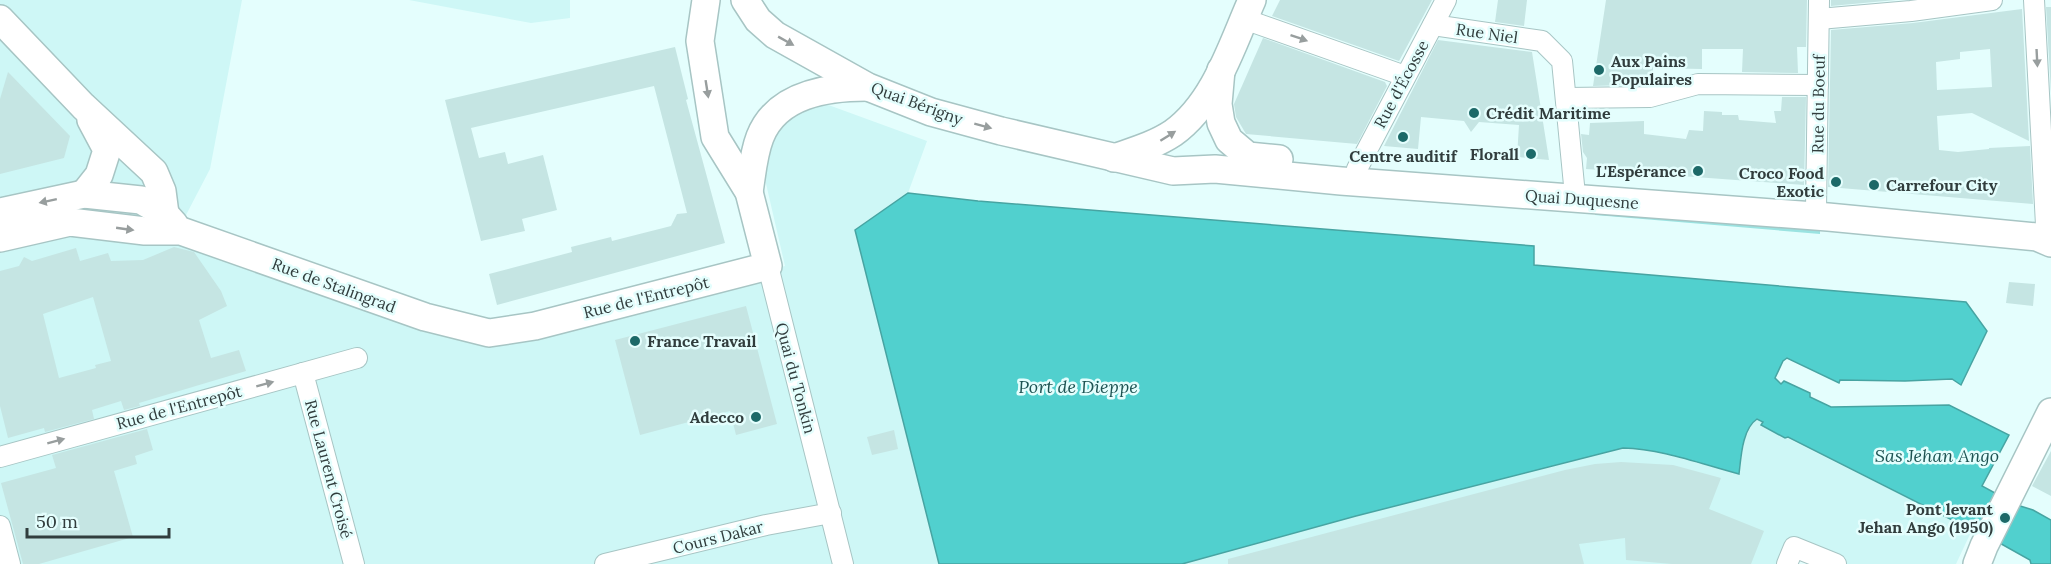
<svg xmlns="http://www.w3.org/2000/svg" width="2051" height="564" font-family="Lora,serif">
	<rect width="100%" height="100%" fill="#e4fefd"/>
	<!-- built -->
	<g fill="#cef7f6">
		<polygon points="0,0 242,0 210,169 174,238 489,344 785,266 761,162 775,121 823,103 927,141 908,193 855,230 939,564 0,564"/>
		<polygon points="409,0 570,0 570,18 531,23"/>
		<polygon points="1757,419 1763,422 1761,425 1972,530 1956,564 1824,564 1790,551 1784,564 1182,564 1356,516 1623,448 1638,448 1672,456 1738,474 1745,439 1753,422"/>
	</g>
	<!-- green -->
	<polygon fill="#9ae3e1" points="1595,211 1820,229 1820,234 1595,215"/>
	<!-- water -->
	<path fill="#51d0ce" stroke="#47a4a2" stroke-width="1.5" d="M908,193L978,201L1534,246V265L1966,302L1987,331L1961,385L1952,379L1905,381L1840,380L1839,383L1787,358L1783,361L1775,378L1781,384L1784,381L1810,393V397L1831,407L1949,405L2009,435L1982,486L2017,505L2033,510L2051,520V564H2031L2030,560L1980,532L1972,530L1788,437L1785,438L1761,425L1763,422L1757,419C1742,429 1741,458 1739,474C1701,464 1662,449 1623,448L1356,516L1182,564H939L855,230Z"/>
	<!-- building -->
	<g fill="#c5e5e3" fill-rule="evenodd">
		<polygon points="1280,0 1432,0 1399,61 1272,16"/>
		<polygon points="1498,0 1527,0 1524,26 1495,22"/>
		<polygon points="1606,0 1807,0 1806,47 1797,47 1798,73 1742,72 1743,49 1702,49 1702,69 1653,68 1653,76 1625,77 1625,85 1593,86"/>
		<polygon points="1831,0 1896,0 1831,6"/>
		<polygon points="2046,7 2051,7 2051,93"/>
		<path d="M2022,9L2029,141L1972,113L1937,116L1939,150L1958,152L1989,149V148L2030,146L2033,204L1828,187L1831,30L1913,23ZM1990,49L1992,87L1937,90L1936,62L1960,59V52Z"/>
		<polygon points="1263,38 1385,82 1387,86 1357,144 1246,134 1236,117 1234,104"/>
		<polygon points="1438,40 1532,52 1549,160 1517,157 1519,125 1479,122 1471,132 1464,121 1421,117 1418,149 1384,146"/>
		<polygon points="675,47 688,99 686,100 725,243 497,305 489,274 572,252 571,247 611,237 612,241 671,226 677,214 687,213 654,86 471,128 479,158 505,152 508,164 543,155 557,210 522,219 525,231 481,241 445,100"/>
		<polygon points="8,72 70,136 64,158 0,174 0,99"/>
		<polygon points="1782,97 1806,97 1804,185 1586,169 1587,158 1583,152 1581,134 1589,135 1590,123 1644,121 1644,134 1686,139 1689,130 1703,131 1704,111 1722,112 1722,115 1738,115 1739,120 1776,123 1774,111 1781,111"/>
		<path d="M174,247L194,252L221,291L227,306L199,320L211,358L239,350L246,371L139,403L140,406L124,410L121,401L92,410L94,419L45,432L44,428L8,438L0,406V271L19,266L24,257L32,261L76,248L80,261L108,253L111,261L143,260ZM93,297L111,361L95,365L96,368L59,378L43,314Z"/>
		<polygon points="2009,282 2035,284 2033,306 2006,303"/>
		<polygon points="746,306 777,424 736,435 730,411 640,435 615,340"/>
		<polygon points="147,429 153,450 135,456 137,464 114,471 133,537 39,564 23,564 1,483 56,468 52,455"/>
		<polygon points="894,430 898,449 872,455 867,437"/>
		<polygon points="2051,451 2051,496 2032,486"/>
		<polygon points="1621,462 1673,465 1721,478 1709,509 1764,531 1751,564 1672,564 1626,560 1625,538 1579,544 1584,564 1228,564 1228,559 1565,470 1595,464"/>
	</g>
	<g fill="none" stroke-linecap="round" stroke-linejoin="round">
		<defs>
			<g id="street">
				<polyline points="2034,0 2046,225"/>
				<polyline points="1244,19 1405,76"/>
				<polyline points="1819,19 1911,11 1992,0"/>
				<polyline points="1433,25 1542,41 1562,61 1574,185"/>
				<polyline points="1566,98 1650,97 1698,84 1818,85"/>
				<polyline points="1357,169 1446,0"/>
				<polyline points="1816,209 1819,0"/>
				<polyline points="768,266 843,564"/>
				<polyline points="303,373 354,564"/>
				<polyline points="0,457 357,358"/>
				<polyline points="0,526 10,564"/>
				<polyline points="605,564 766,525 831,513"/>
				<polyline points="1787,564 1794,547 1836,564"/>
			</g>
			<g id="secondary">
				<polyline points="745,0 758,20 775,35 868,87 931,112 1001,131 1173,171 1215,169 1341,181 1828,217 2037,237 2051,243"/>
				<polyline points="0,19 83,106 154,172 162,191 165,214"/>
				<polyline points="1221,70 1218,104 1221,123 1229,140 1248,156 1279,159"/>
				<path d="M1114,158C1134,151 1155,145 1173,133C1215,103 1232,45 1252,0"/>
				<path d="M749,192C752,174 753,155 760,137C777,94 827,87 867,87"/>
				<polyline points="84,194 99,175 107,150 91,120"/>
				<polyline points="0,212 84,194 141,200 165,214 174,224"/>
				<polyline points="0,238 70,222 145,231 181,231 425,317 489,333 535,326 768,266 749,192 715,137 700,41 706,0"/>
				<polyline points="1977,564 1984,546 2051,412"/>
			</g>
		</defs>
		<!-- street casing -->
		<use href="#street" stroke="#a7c5c4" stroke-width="22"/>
		<!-- secondary casing -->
		<use href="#secondary" stroke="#a7c5c4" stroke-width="30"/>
		<!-- street -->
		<use href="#street" stroke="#fff" stroke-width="20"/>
		<!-- secondary -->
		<use href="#secondary" stroke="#fff" stroke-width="27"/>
	</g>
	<!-- one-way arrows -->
	<defs><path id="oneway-solid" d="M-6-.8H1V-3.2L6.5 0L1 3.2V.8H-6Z" transform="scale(1.5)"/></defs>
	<g fill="#989e9e">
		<use href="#oneway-solid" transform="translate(1299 38) rotate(19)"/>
		<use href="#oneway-solid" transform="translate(786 41) rotate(29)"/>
		<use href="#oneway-solid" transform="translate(2037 58) rotate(87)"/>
		<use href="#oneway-solid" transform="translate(707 89) rotate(81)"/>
		<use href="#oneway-solid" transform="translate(983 126) rotate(15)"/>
		<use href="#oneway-solid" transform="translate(1168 136) rotate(-32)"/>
		<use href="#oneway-solid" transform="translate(48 201) rotate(168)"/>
		<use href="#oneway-solid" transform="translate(125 229) rotate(8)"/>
		<use href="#oneway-solid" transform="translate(265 384) rotate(-15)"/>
		<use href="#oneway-solid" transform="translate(56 441) rotate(-15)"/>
	</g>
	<!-- markers -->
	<g fill="#1c6968" stroke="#e4fefd" stroke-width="2">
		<circle cx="1599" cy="70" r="6"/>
		<circle cx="1474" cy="113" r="6"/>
		<circle cx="1403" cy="137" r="6"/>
		<circle cx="1531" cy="154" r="6"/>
		<circle cx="1698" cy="171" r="6"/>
		<circle cx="1836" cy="182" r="6"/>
		<circle cx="1874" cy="185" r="6"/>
		<circle cx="635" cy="341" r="6"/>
		<circle cx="756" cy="417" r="6"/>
		<circle cx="2005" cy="518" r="6"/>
	</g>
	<g text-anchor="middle" stroke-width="5" stroke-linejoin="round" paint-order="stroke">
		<!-- street labels -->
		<g font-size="16" fill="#313d3d" stroke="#e4fefd">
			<text transform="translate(1487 33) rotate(8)" y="6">Rue Niel</text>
			<text transform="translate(1401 84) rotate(-62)" y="6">Rue d'Écosse</text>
			<text transform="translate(917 103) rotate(20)" y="6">Quai Bérigny</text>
			<text transform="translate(1818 104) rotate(-89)" y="6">Rue du Boeuf</text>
			<text transform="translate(1582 199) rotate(4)" y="6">Quai Duquesne</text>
			<text transform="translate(334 285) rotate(20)" y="6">Rue de Stalingrad</text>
			<text transform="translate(646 297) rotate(-14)" y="6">Rue de l'Entrepôt</text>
			<text transform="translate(796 378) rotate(75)" y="6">Quai du Tonkin</text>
			<text transform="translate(179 407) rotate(-15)" y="6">Rue de l'Entrepôt</text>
			<text transform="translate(329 469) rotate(75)" y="6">Rue Laurent Croisé</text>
			<text transform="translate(718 537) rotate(-14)" y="6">Cours Dakar</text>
		</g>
		<!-- poi labels -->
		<g font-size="16" font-weight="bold" fill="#313d3d" stroke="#e4fefd" text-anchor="end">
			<text x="1611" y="67" text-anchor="start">Aux Pains<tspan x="1611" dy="18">Populaires</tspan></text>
			<text x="1486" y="119" text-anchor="start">Crédit Maritime</text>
			<text x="1519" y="160">Florall</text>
			<text x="1403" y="162" text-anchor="middle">Centre auditif</text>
			<text x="1686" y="177">L'Espérance</text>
			<text x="1824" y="179">Croco Food<tspan x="1824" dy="18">Exotic</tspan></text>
			<text x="1886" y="191" text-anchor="start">Carrefour City</text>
			<text x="647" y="347" text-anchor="start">France Travail</text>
			<text x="744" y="423">Adecco</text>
			<text x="1993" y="515">Pont levant<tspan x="1993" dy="18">Jehan Ango (1950)</tspan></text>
		</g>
		<!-- water labels -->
		<g font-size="18" font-style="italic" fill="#1d5352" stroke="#e4fefd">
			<text x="1078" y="393">Port de Dieppe</text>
			<text x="1937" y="462">Sas Jehan Ango</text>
		</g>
	</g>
	<!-- scale -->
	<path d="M27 528v9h142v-9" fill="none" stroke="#313d3d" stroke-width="3"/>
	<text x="36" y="528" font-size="18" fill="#313d3d" stroke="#e4fefd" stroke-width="4.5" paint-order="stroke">50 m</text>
</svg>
